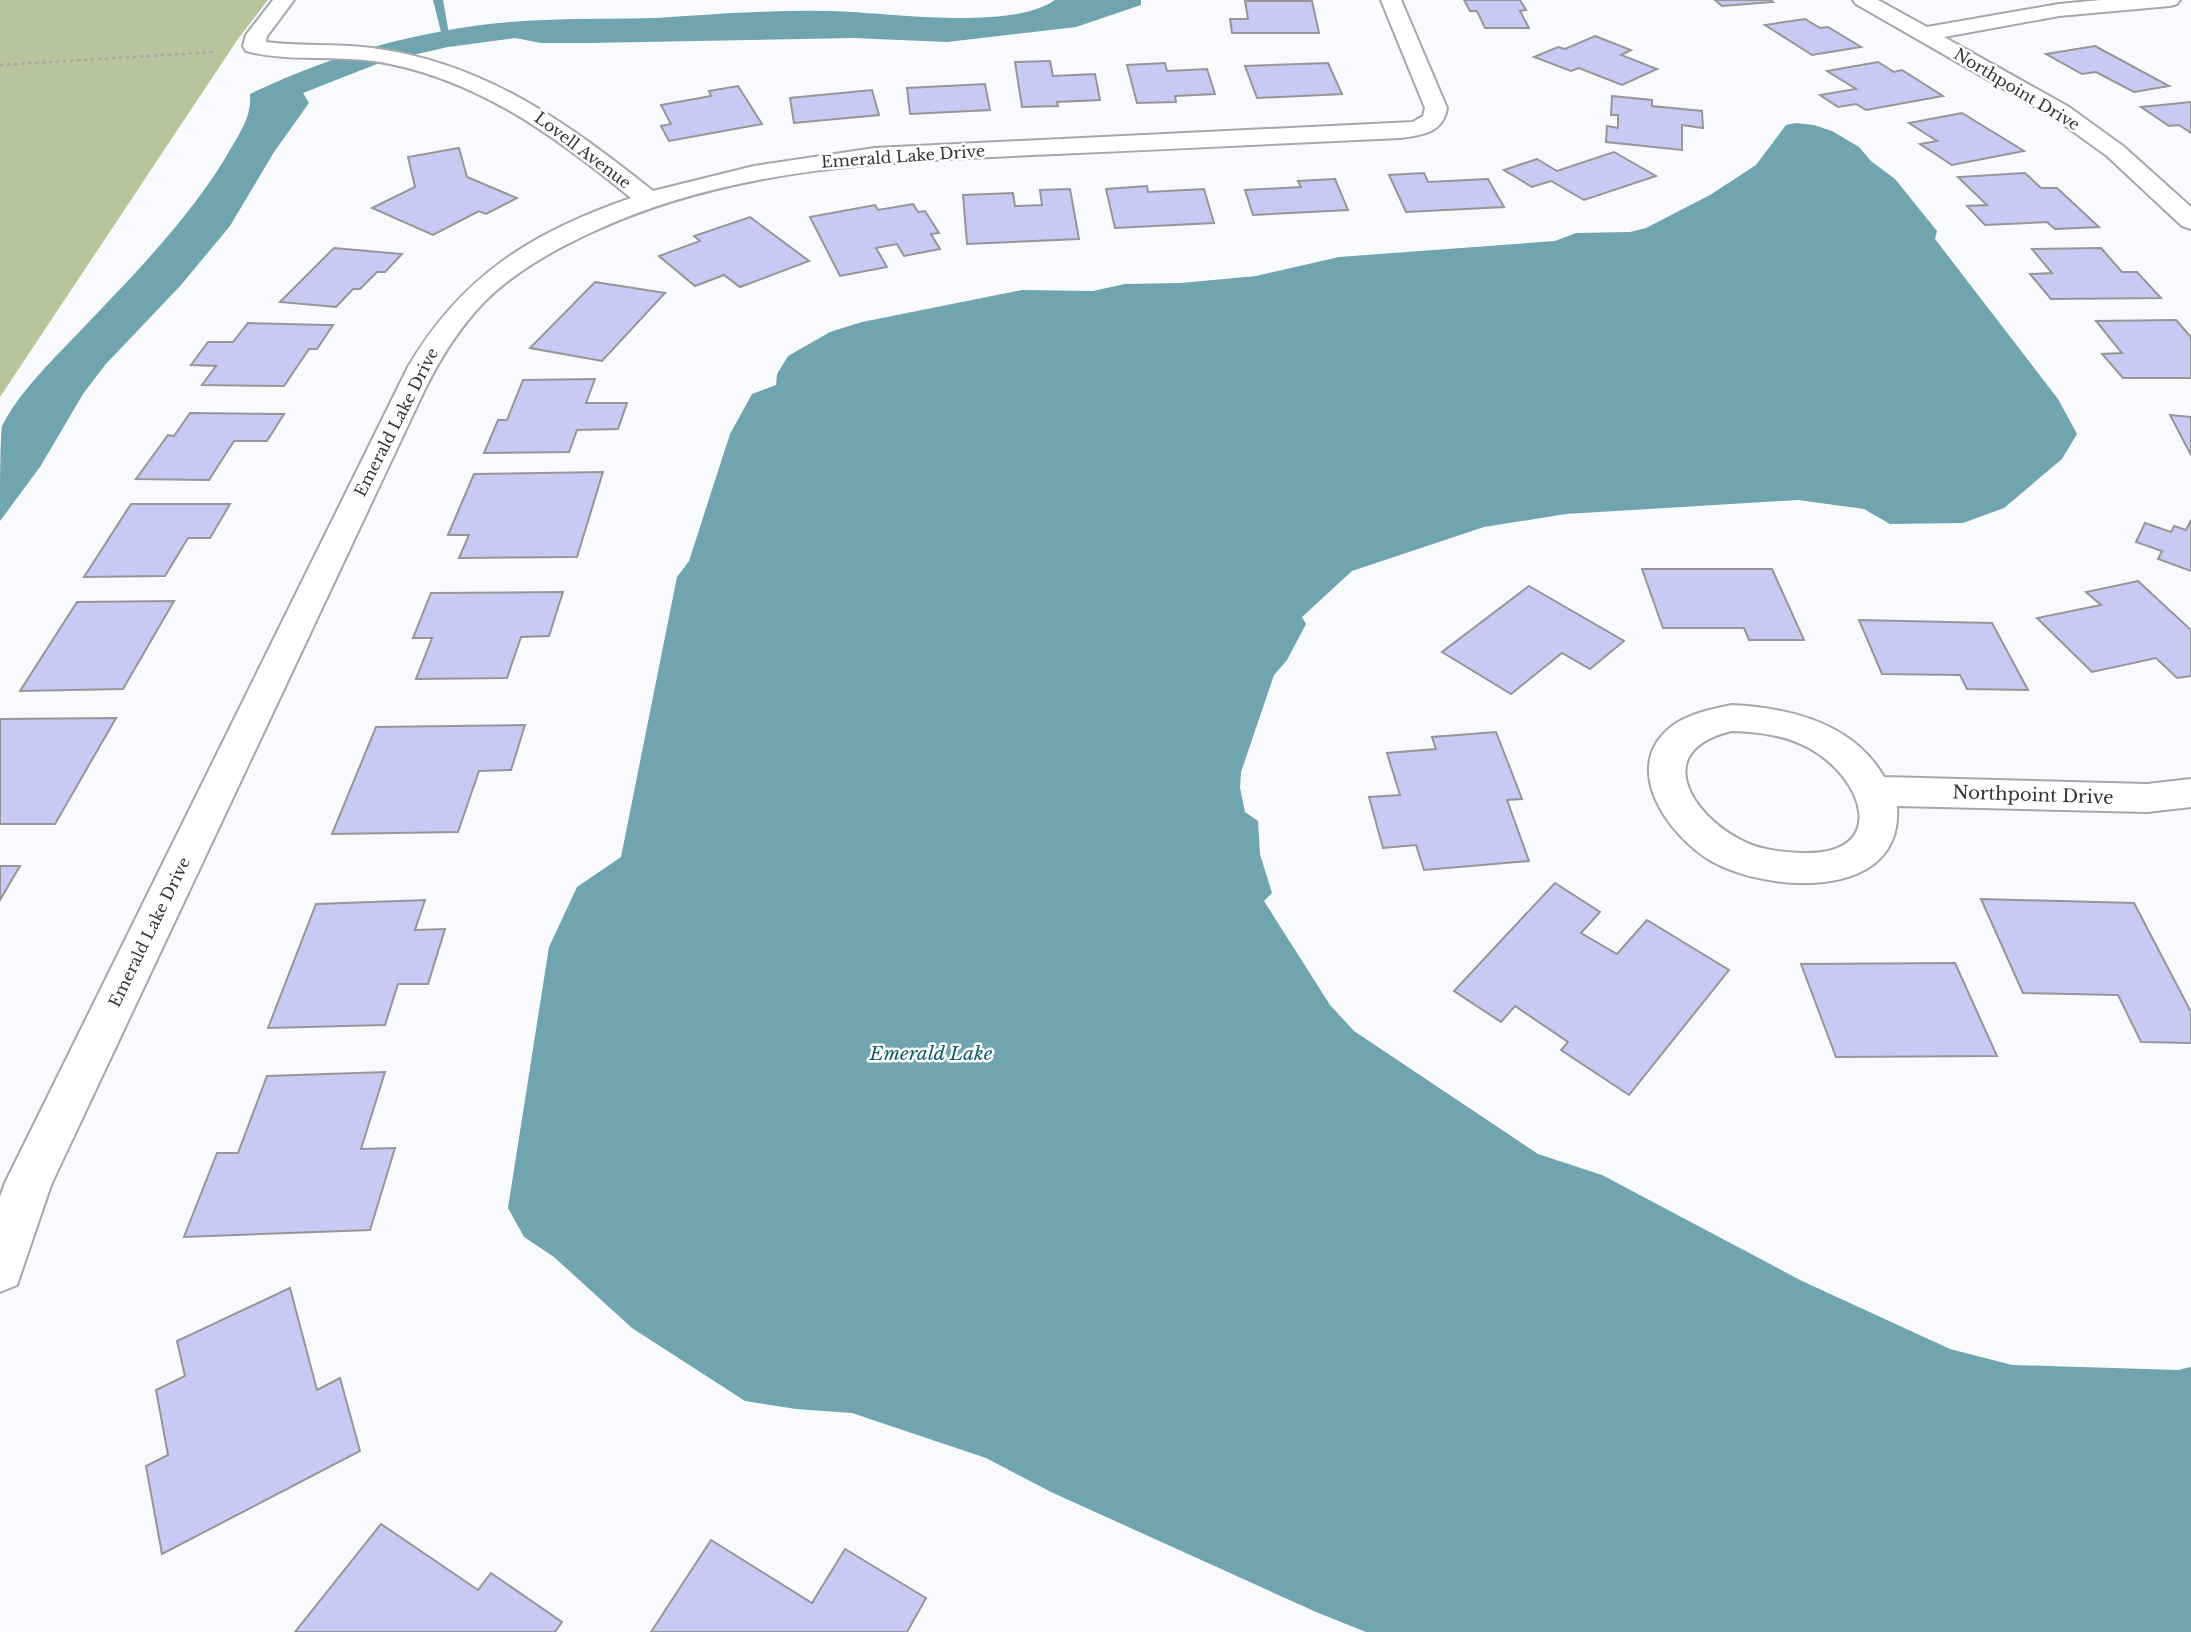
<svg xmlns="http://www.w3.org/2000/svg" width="2191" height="1632" font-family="'Libre Baskerville',serif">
	<rect width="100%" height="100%" fill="#f8fafd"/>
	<!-- forest -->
	<polygon fill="#b7c59d" points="0,0 268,0 238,39 0,397"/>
	<!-- water -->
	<g fill="#70a4ae">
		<path d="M1055,0H1141V5L1076,27L947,42L853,38L588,43H541L515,38L448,47L382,62L303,93L309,103L274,152L230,226L181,285L105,365L83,394L40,467L0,521C0,503 0,438 2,426C21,389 55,358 83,328C132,277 197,210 231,148C241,131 252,115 250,94C341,50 445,23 545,20C582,18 619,19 656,18C690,16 723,13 757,12C788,11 820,10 852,12C902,15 1014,29 1055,0Z"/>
		<polygon points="1796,123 1814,125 1832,131 1859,147 1871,161 1895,179 1937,231 1935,239 2058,399 2077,434 2062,459 2004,508 1963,523 1890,524 1864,509 1798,500 1566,514 1484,527 1352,571 1302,617 1306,624 1287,660 1274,675 1241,772 1240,788 1245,812 1258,821 1260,854 1272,893 1264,901 1330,1005 1354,1031 1538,1154 1602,1175 1802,1281 1950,1349 2012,1365 2178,1370 2191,1367 2191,1632 1366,1632 1316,1612 1051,1492 986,1458 852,1413 796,1409 745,1401 632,1328 554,1257 524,1237 508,1208 549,947 577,887 621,857 677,577 689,561 730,434 752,394 776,385 777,374 788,356 830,332 862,322 1022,290 1093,291 1125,284 1181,283 1256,276 1339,257 1555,241 1576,233 1630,232 1646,228 1710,195 1756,165 1786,125"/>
	</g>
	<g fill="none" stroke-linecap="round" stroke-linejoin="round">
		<!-- stream -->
		<polygon fill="#70a4ae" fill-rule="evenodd" points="433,0 443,0 449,34 441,32"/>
	</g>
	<!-- building -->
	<g fill="#c7caf2" stroke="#969699" stroke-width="2">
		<polygon points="1464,0 1520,0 1526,10 1520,11 1529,28 1485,28 1477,11 1470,11"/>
		<polygon points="1715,0 1771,0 1773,2 1722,6"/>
		<polygon points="1245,1 1312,1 1319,33 1232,33 1230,19 1248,19"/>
		<polygon points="1805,19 1820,28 1828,27 1861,47 1812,55 1765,25"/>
		<polygon points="1595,36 1631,50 1621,55 1657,69 1622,85 1579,68 1571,71 1534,57 1558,47 1565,49"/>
		<polygon points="2095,46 2169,86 2134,92 2096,72 2082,74 2046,54"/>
		<polygon points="1050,61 1053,76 1095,74 1100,100 1057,102 1058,106 1022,107 1015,62"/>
		<polygon points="1878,62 1894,72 1902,70 1943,96 1866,110 1856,104 1838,107 1820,95 1856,89 1827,71"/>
		<polygon points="1165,63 1167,71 1207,69 1215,94 1175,96 1176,102 1137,103 1127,65"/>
		<polygon points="1328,63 1342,94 1257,98 1245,66"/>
		<polygon points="985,84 990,110 910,114 907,88"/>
		<polygon points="738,86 762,124 669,141 661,126 671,124 661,105 711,96 709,91"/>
		<polygon points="872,90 879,115 794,123 790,98"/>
		<polygon points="1612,96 1652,100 1652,106 1702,111 1703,128 1682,125 1682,150 1606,142 1607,126 1618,128 1618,115 1611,115"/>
		<polygon points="2191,102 2191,133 2179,125 2169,126 2141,107"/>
		<polygon points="1962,113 2024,151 1952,165 1920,144 1937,141 1909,123"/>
		<polygon points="459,148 467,177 517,198 486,214 479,211 433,235 372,208 415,187 408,157"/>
		<polygon points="1614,152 1656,176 1584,200 1551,181 1532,187 1504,170 1537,159 1557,171"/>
		<polygon points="1424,173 1428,182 1488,179 1504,207 1406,212 1389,175"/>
		<polygon points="2025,173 2041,188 2057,188 2099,227 2055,229 2047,222 1985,225 1967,206 1987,205 1958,177"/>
		<polygon points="1335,179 1348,210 1253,215 1245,190 1301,187 1298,181"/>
		<polygon points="1147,186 1148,192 1204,189 1214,223 1115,228 1106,189"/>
		<polygon points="1070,189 1079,239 967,244 963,195 1013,193 1015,206 1042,205 1040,190"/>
		<polygon points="913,204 918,212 925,211 939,233 931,234 940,249 904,256 897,244 876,248 887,267 840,276 810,217 875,205 878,210"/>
		<polygon points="750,217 809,261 740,287 724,275 695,286 659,256 700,241 694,236"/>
		<polygon points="334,248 402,254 385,272 377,272 360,289 353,289 336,307 280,302"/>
		<polygon points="2101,248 2122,272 2137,272 2161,298 2051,299 2030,274 2052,273 2032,249"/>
		<polygon points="595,282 665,293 602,361 530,348"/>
		<polygon points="2176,320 2191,337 2191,378 2123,378 2102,354 2122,353 2096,321"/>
		<polygon points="248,323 326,325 333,325 317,349 309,349 284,386 202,385 216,366 191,365 208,342 233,342"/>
		<polygon points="595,379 586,403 627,403 618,429 577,430 569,452 484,453 498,420 507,420 523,380"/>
		<polygon points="190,413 284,414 267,441 234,441 209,480 136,479 168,435 174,436"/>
		<polygon points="2170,415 2191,417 2191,455"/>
		<polygon points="603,472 577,557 459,558 469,535 448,535 474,474"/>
		<polygon points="131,504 230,504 210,538 188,538 165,576 84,577"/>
		<polygon points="2191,520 2191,571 2158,559 2162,551 2136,542 2145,523 2171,532 2174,526 2186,530"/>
		<polygon points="1642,569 1772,569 1804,640 1749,640 1744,628 1663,628"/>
		<polygon points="2138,581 2191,630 2191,676 2177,678 2156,658 2092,672 2037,618 2101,605 2086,592"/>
		<polygon points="1529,586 1624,641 1590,669 1562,653 1511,694 1442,652"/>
		<polygon points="563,592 549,636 521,637 507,678 416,679 432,638 413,638 431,593"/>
		<polygon points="174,601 123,689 20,691 77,602"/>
		<polygon points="1859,620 1992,623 2028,690 1967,689 1960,675 1882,674"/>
		<polygon points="116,718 55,824 0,824 0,719"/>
		<polygon points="525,725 511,770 479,771 458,832 332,834 376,727"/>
		<polygon points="1496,732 1522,799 1507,800 1529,861 1424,870 1416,845 1383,848 1369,797 1400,795 1387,753 1436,749 1432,737"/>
		<polygon points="0,866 20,866 0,900"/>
		<polygon points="1555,883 1600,912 1581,933 1617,954 1647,920 1729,970 1629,1095 1561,1050 1568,1042 1515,1006 1501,1022 1454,991"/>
		<polygon points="1981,899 2134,903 2191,1012 2191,1043 2141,1042 2118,995 2023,993"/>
		<polygon points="425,900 415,930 445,929 428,984 398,984 385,1025 268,1028 316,904"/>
		<polygon points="1955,963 1997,1056 1836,1057 1801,964"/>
		<polygon points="385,1072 361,1149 395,1148 370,1230 184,1237 217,1153 238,1153 267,1076"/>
		<polygon points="290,1288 317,1390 340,1378 360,1451 162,1554 146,1466 168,1455 156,1390 185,1376 177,1341"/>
		<polygon points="381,1524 478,1590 491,1573 562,1622 555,1632 295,1632"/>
		<polygon points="711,1540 812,1603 845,1549 926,1598 907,1632 651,1632"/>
	</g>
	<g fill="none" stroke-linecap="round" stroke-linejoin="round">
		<defs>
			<g id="street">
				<path d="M273,0H294L267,36L266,42C301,47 337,43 372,48C485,63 566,122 653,191L754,166L875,148L1413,122L1423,116L1425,108L1381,0H1401L1447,108C1443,133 1422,135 1400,138C1285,143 1171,149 1056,154C897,161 737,164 590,233C552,251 514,272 484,302C459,328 441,357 425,389L51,1185L17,1285L0,1292V1197L5,1183L408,367C462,275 533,232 631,198C554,135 475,77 374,61C332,55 288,62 246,51L243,46L246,35Z"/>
				<polygon points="1853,0 1878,0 1927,27 2059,4 2101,0 2180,0 2177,4 2170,6 2059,16 1944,37 2069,107 2123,146 2191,207 2191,229 2182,226 2107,156 2053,117 1856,4"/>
				<path d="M1732,705C1790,708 1853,723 1884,777L2147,784L2191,779V807L2147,812L1897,806C1904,902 1768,893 1711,861C1668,835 1619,767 1672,726C1688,714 1712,709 1732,705ZM1732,731C1759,732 1785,735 1809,748C1864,778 1890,855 1803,853C1782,852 1759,850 1741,840C1690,814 1651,750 1732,731Z"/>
			</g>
		</defs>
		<!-- street casing -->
		<use href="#street" stroke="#a5a8aa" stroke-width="4"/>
		<!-- path -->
		<polyline stroke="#a6a8aa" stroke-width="2.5" stroke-dasharray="3.5 3.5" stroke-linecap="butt" points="0,65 215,52"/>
		<!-- street -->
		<use href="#street" fill="#fff" fill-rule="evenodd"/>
	</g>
	<g text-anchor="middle" stroke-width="5" stroke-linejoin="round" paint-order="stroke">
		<!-- far-street labels -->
		<g font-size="16" fill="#343536" stroke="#fff">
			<text transform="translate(2017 89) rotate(31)" y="6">Northpoint Drive</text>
			<text transform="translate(583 150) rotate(37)" y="6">Lovell Avenue</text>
			<text transform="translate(903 156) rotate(-4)" y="6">Emerald Lake Drive</text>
			<text transform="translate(396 422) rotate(-63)" y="6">Emerald Lake Drive</text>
			<text transform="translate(149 932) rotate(-64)" y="6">Emerald Lake Drive</text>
		</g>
		<!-- street labels -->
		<g font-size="18" fill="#343536" stroke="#fff">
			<text transform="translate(2033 795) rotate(2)" y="6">Northpoint Drive</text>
		</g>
		<!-- water labels -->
		<g font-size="19" font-style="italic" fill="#115a66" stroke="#fff">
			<text x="931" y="1060">Emerald Lake</text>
		</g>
	</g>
</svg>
